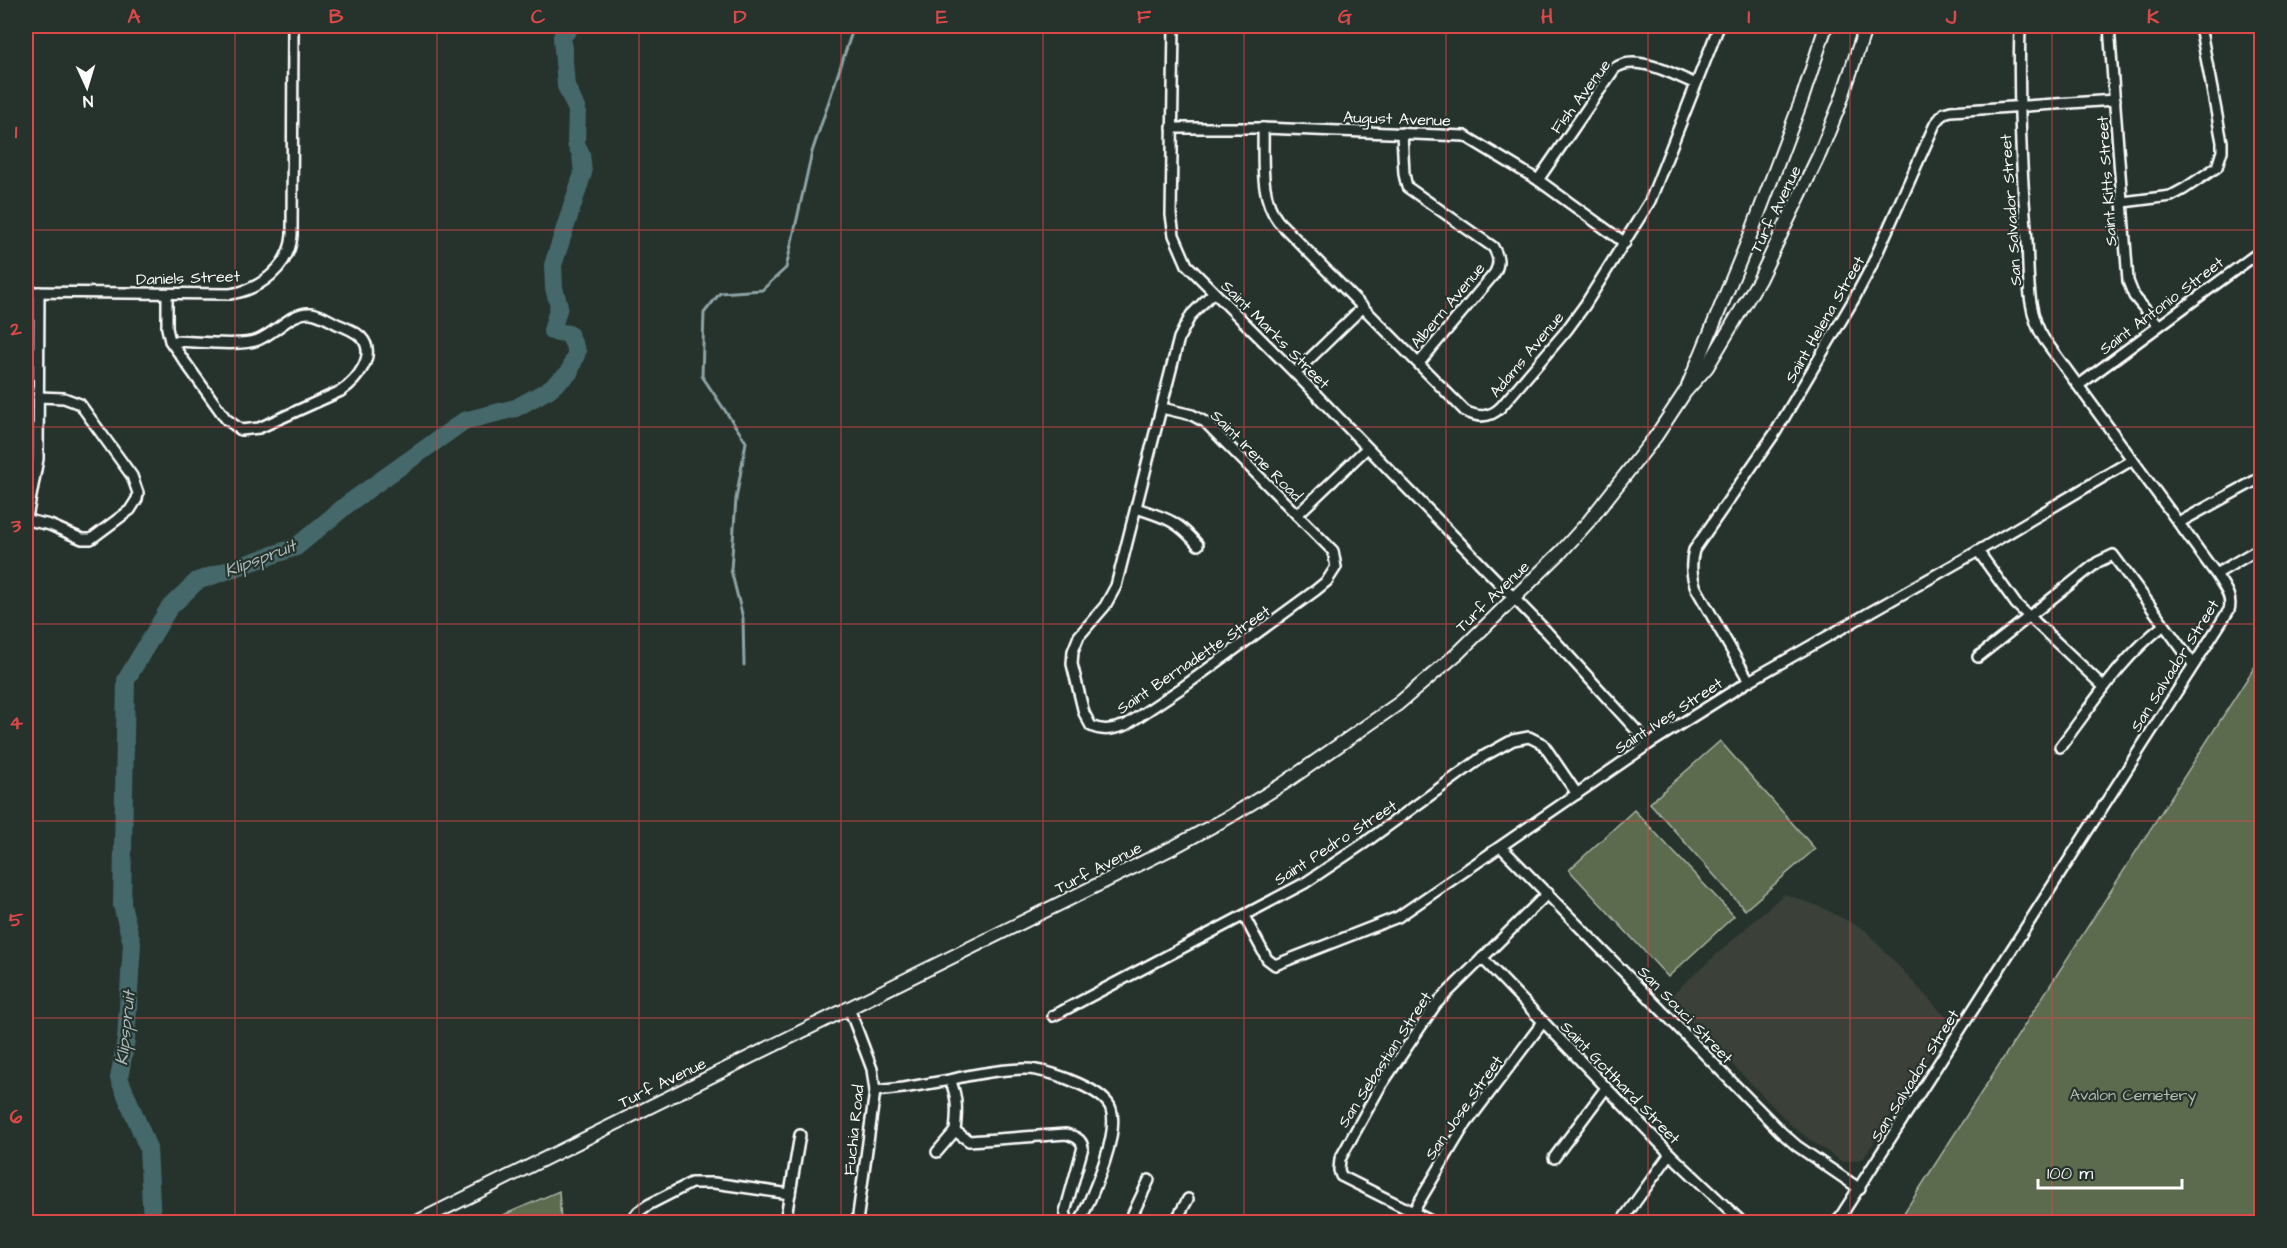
<svg xmlns="http://www.w3.org/2000/svg" width="2287" height="1248" font-family="'Architects Daughter',sans-serif">
	<rect width="100%" height="100%" fill="#26332d"/>
	<filter id="ink" filterUnits="userSpaceOnUse"><feTurbulence type="fractalNoise" baseFrequency=".0167" numOctaves="2"/><feDisplacementMap in="SourceGraphic" scale="12" xChannelSelector="R" yChannelSelector="G"/><feConvolveMatrix kernelMatrix="1 2 1 2 8 2 1 2 1" color-interpolation-filters="sRGB"/></filter>
	<g filter="url(#ink)">
		<!-- built -->
		<polygon fill="#3b4139" points="1784,894 1821,907 1865,930 1951,1023 1863,1159 1842,1162 1794,1128 1668,998"/>
		<!-- green -->
		<g fill="#5c6b4e" stroke="#aeb5a6" stroke-width="1.5">
			<polygon points="2261,657 2261,1222 1898,1222"/>
			<polygon points="1720,741 1815,849 1745,910 1650,803"/>
			<polygon points="1634,810 1734,916 1668,977 1569,870"/>
			<polygon points="559,1191 561,1222 487,1222"/>
		</g>
		<g fill="none" stroke-linecap="round" stroke-linejoin="round">
			<!-- stream -->
			<polyline stroke="#8fa4a6" stroke-width="3" points="744,665 743,618 731,570 736,499 746,442 702,376 704,313 720,293 762,290 786,268 812,152 854,26"/>
			<!-- river -->
			<polyline stroke="#44686a" stroke-width="18" points="152,1222 148,1148 119,1078 126,1040 132,943 122,905 126,680 169,608 197,581 296,547 349,503 464,421 516,408 548,390 569,373 577,352 569,334 552,331 559,306 554,288 553,265 583,173 581,154 576,144 577,110 566,86 562,37 571,26"/>
			<defs>
				<g id="minor">
					<polyline points="1174,26 1171,215 1174,235 1187,265 1295,373 1547,632 1649,744"/>
					<polyline points="2109,26 2128,281 2134,296 2158,325"/>
					<polyline points="1172,128 1263,128 1465,136 1538,180 1625,243"/>
					<path d="M1263,128C1264,159 1259,196 1278,221L1465,411C1478,418 1490,418 1501,407L1566,331L1585,305L1650,201L1719,26"/>
					<path d="M1402,133L1404,174L1407,187L1493,247C1499,257 1500,264 1494,274L1419,363"/>
					<path d="M1538,180L1615,68C1637,53 1674,75 1696,84"/>
					<polyline points="2123,202 2171,196 2184,189 2217,167 2222,151 2222,142 2200,26"/>
					<path d="M26,292L230,294C260,290 290,266 292,235L293,26"/>
					<path d="M167,294V328L170,341L226,419L241,430L259,428L341,391C356,381 378,355 361,337C355,331 345,327 337,324C329,320 320,314 311,313C292,311 276,333 258,340C240,347 192,341 170,341"/>
					<polyline points="1295,373 1362,308"/>
					<polyline points="2079,385 2262,250"/>
					<path d="M1162,408L1192,415L1205,422L1333,551L1336,567L1327,581L1316,590L1183,687L1126,725C1114,729 1103,732 1091,726L1084,713L1072,664L1073,651L1079,636L1105,606L1116,586L1179,338L1191,315L1213,293"/>
					<path d="M1136,508C1166,518 1177,520 1198,545"/>
					<polyline points="1297,515 1367,448"/>
					<polyline points="27,520 50,525 82,539 91,539 130,510 137,499 138,493 132,476 80,404 64,398 38,397"/>
					<polyline points="2180,522 2262,477"/>
					<polyline points="26,523 38,459 39,292"/>
					<polyline points="1978,551 2016,604 2104,687"/>
					<polyline points="2216,574 2262,547"/>
					<polyline points="1978,657 2098,562 2113,555 2193,664"/>
					<path d="M1749,681L1696,588C1691,575 1690,564 1694,550L1775,433L1854,299L1871,267L1935,124L1944,113L1951,111L2115,100"/>
					<path d="M2060,747C2094,703 2119,660 2164,625"/>
					<polyline points="1501,847 1781,1132 1797,1146 1860,1189"/>
					<polyline points="1244,916 1267,959 1275,965 1398,917 1649,744 1749,681 1978,551 2132,460"/>
					<polyline points="1482,958 1670,1154 1742,1222"/>
					<polyline points="849,1008 872,1069 875,1091 857,1222"/>
					<polyline points="1053,1016 1305,883 1363,844 1484,756 1513,740 1529,737 1543,744 1577,794"/>
					<path d="M950,1080C967,1075 1019,1066 1036,1070C1055,1073 1105,1090 1111,1109C1120,1136 1091,1197 1080,1222"/>
					<path d="M875,1091L903,1088L950,1080C958,1097 957,1113 955,1131L969,1141L1066,1134C1073,1136 1081,1138 1083,1147L1065,1212L1068,1222"/>
					<polyline points="937,1152 955,1131"/>
					<polyline points="1554,1158 1606,1088"/>
					<polyline points="1413,1212 1463,1128 1543,1022"/>
					<polyline points="630,1222 638,1212 648,1205 691,1183 714,1183 790,1194"/>
					<polyline points="785,1222 800,1135"/>
					<polyline points="1129,1222 1149,1180"/>
					<polyline points="1175,1222 1188,1199"/>
					<polyline points="1433,1222 1341,1176 1339,1170 1340,1159 1380,1087 1436,1004 1548,893"/>
					<polyline points="1621,1222 1670,1154"/>
					<path d="M1837,1222L2229,610C2233,596 2223,586 2216,574L2044,339C2026,311 2029,274 2027,241C2021,169 2018,98 2020,26"/>
				</g>
				<g id="major">
					<polyline points="1688,386 1752,231 1802,99 1826,26"/>
					<polyline points="417,1222 1172,848 1229,817 1283,784 1398,704 1458,653 1561,552 1589,521 1656,436 1685,392 1707,367 1759,280 1820,153 1839,106 1866,26"/>
				</g>
			</defs>
			<!-- minor casing -->
			<use href="#minor" stroke="#fff" stroke-width="14"/>
			<!-- major casing -->
			<use href="#major" stroke="#fff" stroke-width="16"/>
			<!-- minor -->
			<use href="#minor" stroke="#26332d" stroke-width="9"/>
			<!-- major -->
			<use href="#major" stroke="#26332d" stroke-width="12"/>
		</g>
	</g>
	<!-- grid -->
	<path fill="none" stroke="#dc4848" stroke-width="1.5" stroke-opacity="0.55" d="M235,26V1222M437,26V1222M639,26V1222M841,26V1222M1043,26V1222M1244,26V1222M1446,26V1222M1648,26V1222M1850,26V1222M2052,26V1222M26,230H2262M26,427H2262M26,624H2262M26,821H2262M26,1018H2262"/>
	<g text-anchor="middle" stroke-width="4.5" stroke-linejoin="round" paint-order="stroke">
		<!-- street labels -->
		<g font-size="16" fill="#fff" stroke="#26332d">
			<text transform="translate(1580 96) rotate(-53)" y="6">Fish Avenue</text>
			<text transform="translate(1397 118) rotate(2)" y="6">August Avenue</text>
			<text transform="translate(2106 181) rotate(-94)" y="6">Saint Kitts Street</text>
			<text transform="translate(1775 209) rotate(-64)" y="6">Turf Avenue</text>
			<text transform="translate(2010 210) rotate(-94)" y="6">San Salvador Street</text>
			<text transform="translate(188 277) rotate(-2)" y="6">Daniels Street</text>
			<text transform="translate(1447 305) rotate(-50)" y="6">Albern Avenue</text>
			<text transform="translate(2161 305) rotate(-37)" y="6">Saint Antonio Street</text>
			<text transform="translate(1824 319) rotate(-60)" y="6">Saint Helena Street</text>
			<text transform="translate(1276 334) rotate(45)" y="6">Saint Marks Street</text>
			<text transform="translate(1526 354) rotate(-50)" y="6">Adams Avenue</text>
			<text transform="translate(1257 455) rotate(45)" y="6">Saint Irene Road</text>
			<text transform="translate(1492 596) rotate(-44)" y="6">Turf Avenue</text>
			<text transform="translate(1193 659) rotate(-34)" y="6">Saint Bernadette Street</text>
			<text transform="translate(2174 665) rotate(-58)" y="6">San Salvador Street</text>
			<text transform="translate(1668 715) rotate(-33)" y="6">Saint Ives Street</text>
			<text transform="translate(1335 842) rotate(-33)" y="6">Saint Pedro Street</text>
			<text transform="translate(1098 867) rotate(-27)" y="6">Turf Avenue</text>
			<text transform="translate(1686 1014) rotate(46)" y="6">San Souci Street</text>
			<text transform="translate(1384 1059) rotate(-57)" y="6">San Sebastian Street</text>
			<text transform="translate(1914 1075) rotate(-58)" y="6">San Salvador Street</text>
			<text transform="translate(662 1082) rotate(-26)" y="6">Turf Avenue</text>
			<text transform="translate(1621 1082) rotate(46)" y="6">Saint Gotthard Street</text>
			<text transform="translate(1463 1107) rotate(-55)" y="6">San Jose Street</text>
			<text transform="translate(853 1130) rotate(-84)" y="6">Fuchia Road</text>
		</g>
		<!-- park labels -->
		<g font-size="16" fill="#b6bcaf" stroke="#26332d">
			<text x="2133" y="1100">Avalon Cemetery</text>
		</g>
		<!-- water labels -->
		<g font-size="18" font-style="italic" fill="#abbbbc" stroke="#26332d">
			<text transform="translate(260 558) rotate(-21)" y="6">Klipspruit</text>
			<text transform="translate(125 1028) rotate(-84)" y="6">Klipspruit</text>
		</g>
	</g>
	<!-- margin -->
	<rect width="2287" height="1248" fill="none" stroke="#26332d" stroke-width="66"/>
	<!-- north arrow -->
	<g transform="translate(87 87) rotate(176)" stroke="#26332d" stroke-width="4.5" paint-order="stroke">
	<path d="M0-4.5L10 22L0 15L-10 22Z" fill="#ffffff"/>
	<text y="-9" font-size="16" font-weight="bold" text-anchor="middle" fill="#ffffff">N</text>
	</g>
	<!-- scale -->
	<path d="M2038 1179v9h144v-9" fill="none" stroke="#ffffff" stroke-width="3"/>
	<text x="2047" y="1179" font-size="18" fill="#ffffff" stroke="#26332d" stroke-width="4.5" paint-order="stroke">100 m</text>
	<rect x="33" y="33" width="2221" height="1182" fill="none" stroke="#dc4848" stroke-width="2"/>
	<g font-size="20" text-anchor="middle" font-weight="bold" fill="#dc4848">
		<text x="134" y="23">A</text>
		<text x="336" y="23">B</text>
		<text x="538" y="23">C</text>
		<text x="740" y="23">D</text>
		<text x="942" y="23">E</text>
		<text x="1144" y="23">F</text>
		<text x="1345" y="23">G</text>
		<text x="1547" y="23">H</text>
		<text x="1749" y="23">I</text>
		<text x="1951" y="23">J</text>
		<text x="2153" y="23">K</text>
		<text x="16" y="138">1</text>
		<text x="16" y="335">2</text>
		<text x="16" y="532">3</text>
		<text x="16" y="729">4</text>
		<text x="16" y="926">5</text>
		<text x="16" y="1123">6</text>
	</g>
</svg>
